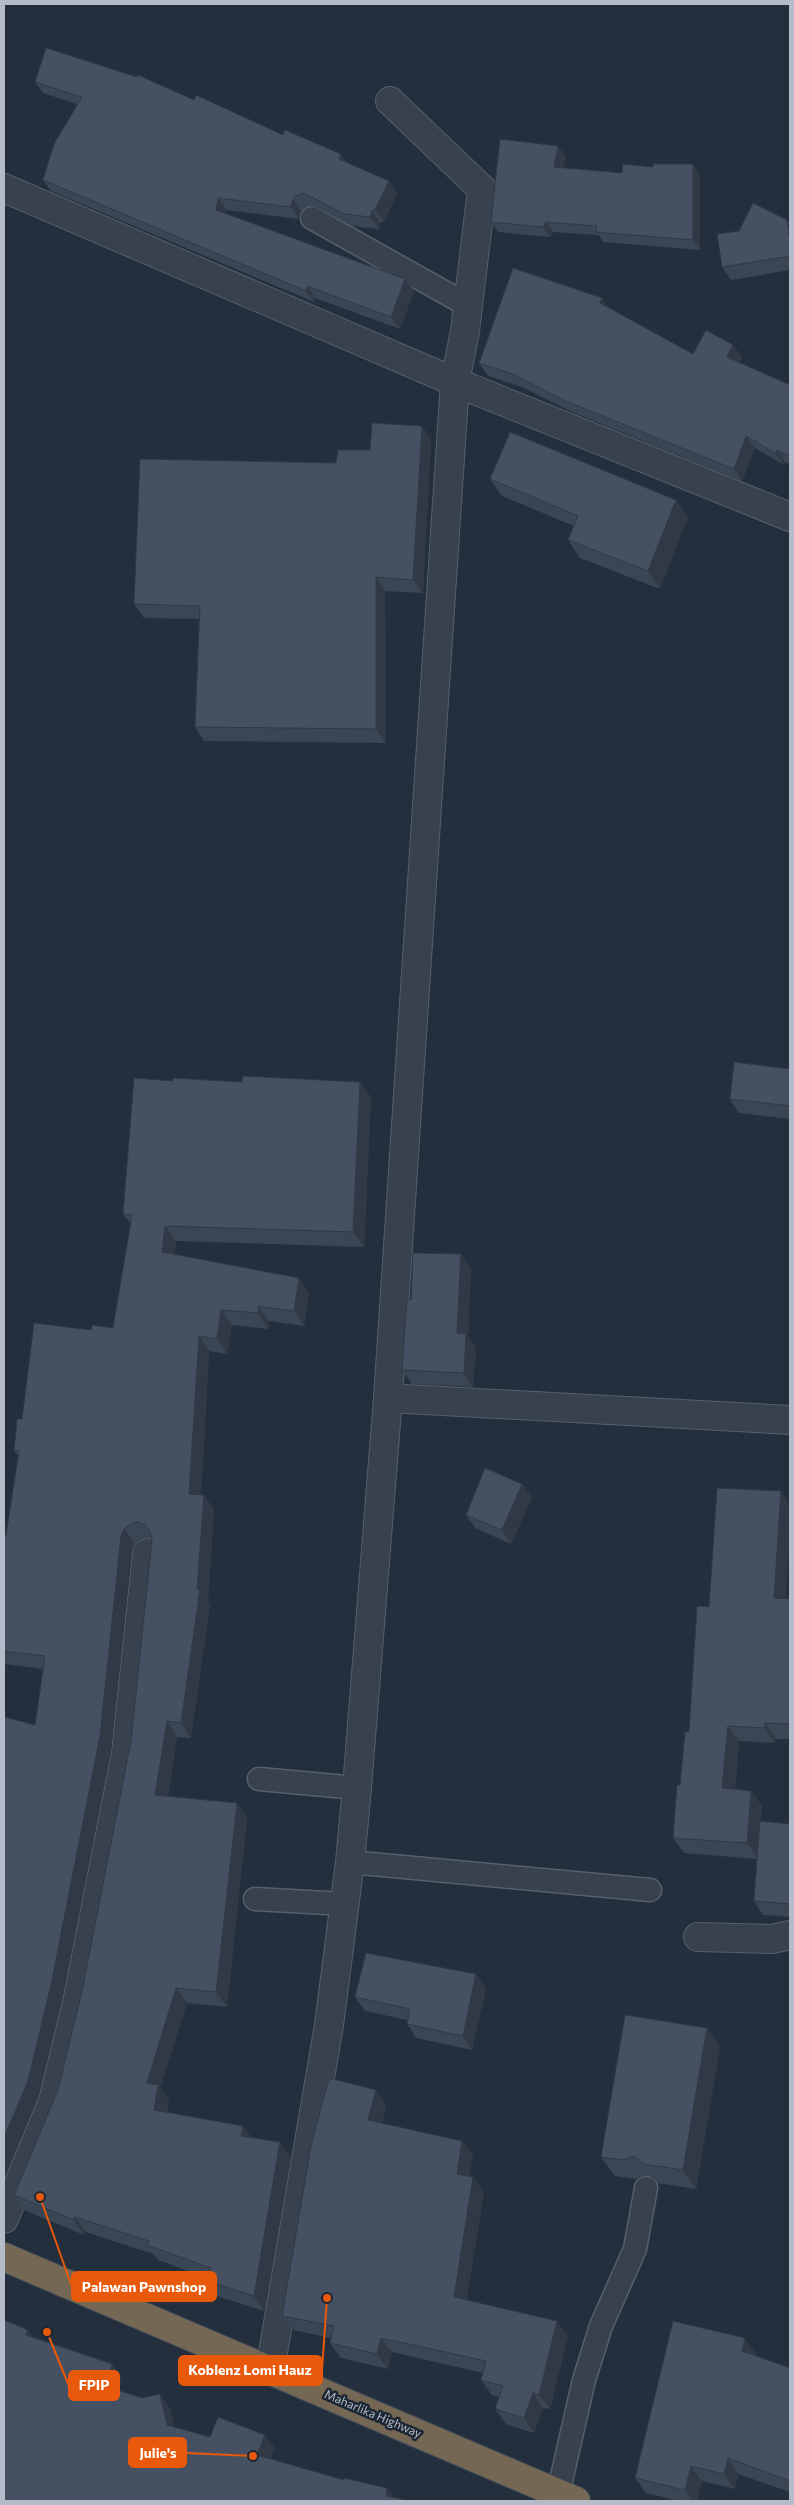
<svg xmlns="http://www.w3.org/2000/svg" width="794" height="2505" font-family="Commissioner,sans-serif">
	<rect width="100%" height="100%" fill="#242f3e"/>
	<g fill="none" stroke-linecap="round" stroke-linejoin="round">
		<defs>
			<g id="lane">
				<polyline points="312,218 469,306"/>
				<polyline points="259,1779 357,1788"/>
				<polyline points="350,1862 650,1890"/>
				<polyline points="255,1899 345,1904"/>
				<polyline points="558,2494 584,2380 601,2326 635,2249 646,2188"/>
			</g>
			<g id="street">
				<polyline points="4,188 455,382 790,517"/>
				<polyline points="388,1398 790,1420"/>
				<polyline points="698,1937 772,1939 790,1935"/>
				<polyline points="4,2219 53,2101 77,2003 126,1753 147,1553"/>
				<polyline points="270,2370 329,2025 350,1862 357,1788 388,1398 455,382 465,331 482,189 390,101"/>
			</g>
			<polyline id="highway" points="4,2257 576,2501"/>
		</defs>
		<!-- lane casing -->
		<use href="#lane" stroke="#565f6c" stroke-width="25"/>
		<!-- street casing -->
		<use href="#street" stroke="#565f6c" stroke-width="30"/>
		<!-- highway casing -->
		<use href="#highway" stroke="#434c59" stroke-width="30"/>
		<!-- lane -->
		<use href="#lane" stroke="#38414e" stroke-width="22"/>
		<!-- street -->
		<use href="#street" stroke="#38414e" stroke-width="28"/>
		<!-- highway -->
		<use href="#highway" stroke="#746855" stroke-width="28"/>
	</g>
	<!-- wall -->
	<g fill="#3b4654">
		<polygon points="35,82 194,100 283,135 347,163 397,193 384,222 380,222 379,229 352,226 312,205 306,207 301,211 299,219 227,210 226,214 405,279 414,291 400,329 315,298 314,302 51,191 43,180 77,104 43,93"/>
		<polygon points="566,156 563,168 622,173 653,167 693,164 700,174 700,250 603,242 599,235 553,232 550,237 498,232 491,222"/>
		<polygon points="787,220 790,225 790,270 731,280 722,267 739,231"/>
		<polygon points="602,298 608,307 693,354 742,357 739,362 790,385 790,464 785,462 784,465 755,448 742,481 572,412 522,387 488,376 479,363"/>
		<polygon points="422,426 431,440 423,593 385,591 386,743 204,741 195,727 199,619 144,618 134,604 336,463 370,450"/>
		<polygon points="490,479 676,500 688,517 660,589 580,558 568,540 574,526 502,496"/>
		<polygon points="790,1069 790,1119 739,1113 730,1099"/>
		<polygon points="371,1097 364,1247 176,1241 174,1254 299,1278 309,1293 304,1326 269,1321 268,1329 232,1325 227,1354 209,1351 201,1495 204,1495 214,1510 208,1601 210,1604 191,1738 177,1737 168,1796 237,1803 247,1818 227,2007 187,2003 160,2088 169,2100 167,2112 243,2126 251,2137 291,2157 264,2311 217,2296 207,2281 208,2278 158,2260 153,2254 86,2232 84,2235 24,2210 14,2195 58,2090 82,1991 131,1741 152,1539 149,1538 140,1539 134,1544 131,1551 111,1751 62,2000 38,2096 4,2179 4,1717 35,1725 43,1669 4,1664 4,1534 6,1535 18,1456 14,1451 22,1419 91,1330 113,1328 131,1224 123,1214"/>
		<polygon points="471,1268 468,1336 476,1348 473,1387 412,1384 402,1370 411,1300"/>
		<polygon points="522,1484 532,1497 511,1544 475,1528 466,1515"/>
		<polygon points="786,1599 790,1599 790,1739 776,1739 775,1743 739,1741 735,1789 751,1791 762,1806 760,1821 790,1824 790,1917 763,1915 754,1901 757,1859 684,1853 673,1838 680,1785 709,1607"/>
		<polygon points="486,1988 472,2050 416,2038 407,2024 407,2020 365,2011 355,1997"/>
		<polygon points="707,2028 720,2047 696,2189 658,2183 648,2175 636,2179 615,2176 601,2157"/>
		<polygon points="386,2104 382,2123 473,2155 469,2176 473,2177 484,2192 466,2300 568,2336 550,2409 543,2408 534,2433 506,2424 495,2409 499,2397 492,2395 481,2380 483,2373 392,2352 388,2369 341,2358 330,2343 331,2338 293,2330 282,2316"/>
		<polygon points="756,2353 756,2356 790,2368 790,2492 738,2474 735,2489 702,2481 697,2501 679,2501 646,2493 635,2478"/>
	</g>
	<!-- shaded-wall -->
	<g fill="#303945">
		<polygon points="558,146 566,156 561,178 554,167"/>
		<polygon points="341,154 349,166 339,159"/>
		<polygon points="693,164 700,174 700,250 693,240"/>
		<polygon points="389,181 397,193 384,222 375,210"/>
		<polygon points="218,198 227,210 224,222 216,210"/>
		<polygon points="293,199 301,211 299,219 291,207"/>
		<polygon points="372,210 380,222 379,229 370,217"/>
		<polygon points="787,220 790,225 790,243"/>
		<polygon points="546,222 553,232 550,237 543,227"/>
		<polygon points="405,279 414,291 400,329 391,317"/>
		<polygon points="307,286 315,298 314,302 306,291"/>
		<polygon points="602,298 610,310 600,303"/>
		<polygon points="733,345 742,357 735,369 727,357"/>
		<polygon points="422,426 431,440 423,593 413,580"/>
		<polygon points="746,436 755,448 742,481 734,469"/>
		<polygon points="777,450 785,462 784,465 775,453"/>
		<polygon points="676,500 688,517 660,589 648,571"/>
		<polygon points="376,577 385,591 386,743 376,729"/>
		<polygon points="360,1082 371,1097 364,1247 353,1232"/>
		<polygon points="165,1226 176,1241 173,1267 162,1252"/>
		<polygon points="461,1254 471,1268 468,1336 476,1348 473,1387 464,1373 457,1333"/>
		<polygon points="299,1278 309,1293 304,1326 294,1311"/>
		<polygon points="258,1306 269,1321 268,1329 258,1313"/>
		<polygon points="221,1310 232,1325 227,1354 217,1339"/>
		<polygon points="199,1336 209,1351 200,1509 189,1494"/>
		<polygon points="522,1484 532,1497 511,1544 502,1530"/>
		<polygon points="781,1491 790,1505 790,1531 785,1614 774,1598"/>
		<polygon points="204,1495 214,1510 208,1601 210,1604 191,1738 181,1723 197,1589"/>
		<polygon points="124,1529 134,1544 131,1551 111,1751 62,2000 38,2096 4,2179 4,2138 121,1536"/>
		<polygon points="167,1721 177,1737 166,1810 155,1795"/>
		<polygon points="765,1723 776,1739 775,1743 764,1728"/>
		<polygon points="728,1726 739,1741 733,1804 722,1788"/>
		<polygon points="751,1791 762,1806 758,1859 747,1843"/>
		<polygon points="237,1803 247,1818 227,2007 216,1992"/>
		<polygon points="476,1974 486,1988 472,2050 463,2036"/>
		<polygon points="176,1988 187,2003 160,2088 169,2100 165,2125 154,2110 147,2083"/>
		<polygon points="707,2028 720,2047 696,2189 683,2170"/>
		<polygon points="376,2090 386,2104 379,2134 368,2120"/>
		<polygon points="243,2126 254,2141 241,2136"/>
		<polygon points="462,2141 473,2155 467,2189 457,2174"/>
		<polygon points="280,2142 291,2157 264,2311 254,2296"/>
		<polygon points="473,2177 484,2192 465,2312 454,2297"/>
		<polygon points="75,2217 86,2232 84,2235 74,2220"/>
		<polygon points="557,2321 568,2336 550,2409 539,2395"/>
		<polygon points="28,2330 37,2343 26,2335"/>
		<polygon points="381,2338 392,2352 388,2369 377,2354"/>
		<polygon points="745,2338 756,2353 753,2366 742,2351"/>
		<polygon points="112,2364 122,2378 114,2399 105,2386"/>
		<polygon points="533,2393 543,2408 534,2433 524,2418"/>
		<polygon points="160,2394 170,2408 177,2439 167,2425"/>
		<polygon points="265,2435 275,2448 267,2468 257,2455"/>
		<polygon points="728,2458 738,2474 735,2489 724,2474"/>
		<polygon points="691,2466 702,2481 697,2501 693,2501 685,2490"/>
		<polygon points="387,2488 396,2501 386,2496"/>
	</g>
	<!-- building -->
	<g fill="#455162" stroke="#303945">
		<polygon points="46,48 137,77 138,75 194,100 196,95 283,135 285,130 341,154 339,159 389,181 375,210 372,210 370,217 344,214 304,193 298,195 293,199 291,207 218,198 216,210 405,279 391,317 307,286 306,291 43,180 54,144 82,97 35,82"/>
		<polygon points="500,139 558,146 554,167 622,173 623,164 653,167 653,164 693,164 693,240 596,232 597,226 546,222 543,227 491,222"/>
		<polygon points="753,203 787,220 790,243 790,256 722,267 717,234 739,231"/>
		<polygon points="513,268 602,298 600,303 693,354 706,330 733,345 727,357 790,385 790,456 777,450 775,453 746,436 734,469 563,400 513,374 479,363"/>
		<polygon points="372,423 422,426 413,580 376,577 376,729 195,727 200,606 134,604 140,459 336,463 338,450 370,450"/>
		<polygon points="510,432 676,500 648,571 568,540 578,516 490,479"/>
		<polygon points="734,1062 790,1069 790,1106 730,1099"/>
		<polygon points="243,1076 360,1082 353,1232 165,1226 162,1252 299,1278 294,1311 258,1306 258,1313 221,1310 217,1339 199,1336 189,1494 204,1495 197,1589 200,1589 181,1723 167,1721 155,1795 237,1803 216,1992 176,1988 147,2083 158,2085 154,2110 243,2126 241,2136 280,2142 254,2296 207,2281 211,2268 147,2245 149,2241 75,2217 74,2220 14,2195 58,2090 82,1991 131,1741 152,1540 150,1531 145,1525 139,1522 130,1524 124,1529 121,1536 100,1736 51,1985 28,2081 4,2138 4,1717 35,1725 45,1656 4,1651 4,1534 6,1535 19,1451 14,1451 17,1419 22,1419 34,1323 91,1330 92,1325 113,1328 132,1215 123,1214 134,1078 173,1081 173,1078 242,1082"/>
		<polygon points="413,1253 461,1254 457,1333 466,1334 464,1373 402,1370 407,1299 411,1300"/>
		<polygon points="485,1468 522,1484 502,1530 466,1515"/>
		<polygon points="717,1488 781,1491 774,1598 790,1599 790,1724 765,1723 764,1728 728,1726 722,1788 751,1791 747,1843 673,1838 677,1785 680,1785 685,1732 689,1732 697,1606 709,1607"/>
		<polygon points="760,1821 790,1824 790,1904 754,1901"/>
		<polygon points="366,1953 476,1974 463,2036 407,2024 410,2009 355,1997"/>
		<polygon points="625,2015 707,2028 683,2170 644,2164 634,2156 623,2160 601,2157"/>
		<polygon points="329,2078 376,2090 368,2120 462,2141 457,2174 473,2177 454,2297 557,2321 539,2395 533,2393 524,2418 495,2409 503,2386 481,2380 486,2361 381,2338 377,2354 330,2343 334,2326 282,2316 311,2146"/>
		<polygon points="4,2320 28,2330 26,2335 112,2364 105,2386 142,2398 160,2394 167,2425 210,2437 218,2417 265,2435 257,2455 344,2480 344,2478 387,2488 386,2496 410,2501 4,2501"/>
		<polygon points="673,2321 745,2338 742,2351 790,2368 790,2481 728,2458 724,2474 691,2466 685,2490 635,2478"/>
	</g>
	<g text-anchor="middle" stroke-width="5" stroke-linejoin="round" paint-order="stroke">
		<!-- street labels -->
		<g font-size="12" fill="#b4bcc9" stroke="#1d2633">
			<text transform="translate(373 2414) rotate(23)" y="4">Maharlika Highway</text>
		</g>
	</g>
	<!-- callouts -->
	<path fill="none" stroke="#e8590c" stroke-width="2" d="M40 2197L72 2287M327 2298L322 2370M47 2332L69 2386M253 2456L186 2453"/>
	<g fill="#e8590c" stroke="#1d2633" stroke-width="2">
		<circle cx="40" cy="2197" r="5"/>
		<circle cx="327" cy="2298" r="5"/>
		<circle cx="47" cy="2332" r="5"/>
		<circle cx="253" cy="2456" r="5"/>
	</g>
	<g fill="#e8590c" stroke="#e8590c" stroke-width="2">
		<rect x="72" y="2272" width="144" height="29" rx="5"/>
		<rect x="179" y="2356" width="143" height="29" rx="5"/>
		<rect x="69" y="2371" width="50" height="29" rx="5"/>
		<rect x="129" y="2438" width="57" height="29" rx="5"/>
	</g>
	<g font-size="14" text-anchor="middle" font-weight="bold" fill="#fff">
		<text x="144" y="2292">Palawan Pawnshop</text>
		<text x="250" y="2375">Koblenz Lomi Hauz</text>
		<text x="94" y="2390">FPIP</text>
		<text x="158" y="2458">Julie's</text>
	</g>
	<!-- border -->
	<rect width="794" height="2505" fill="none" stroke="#b4bcc9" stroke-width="10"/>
</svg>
